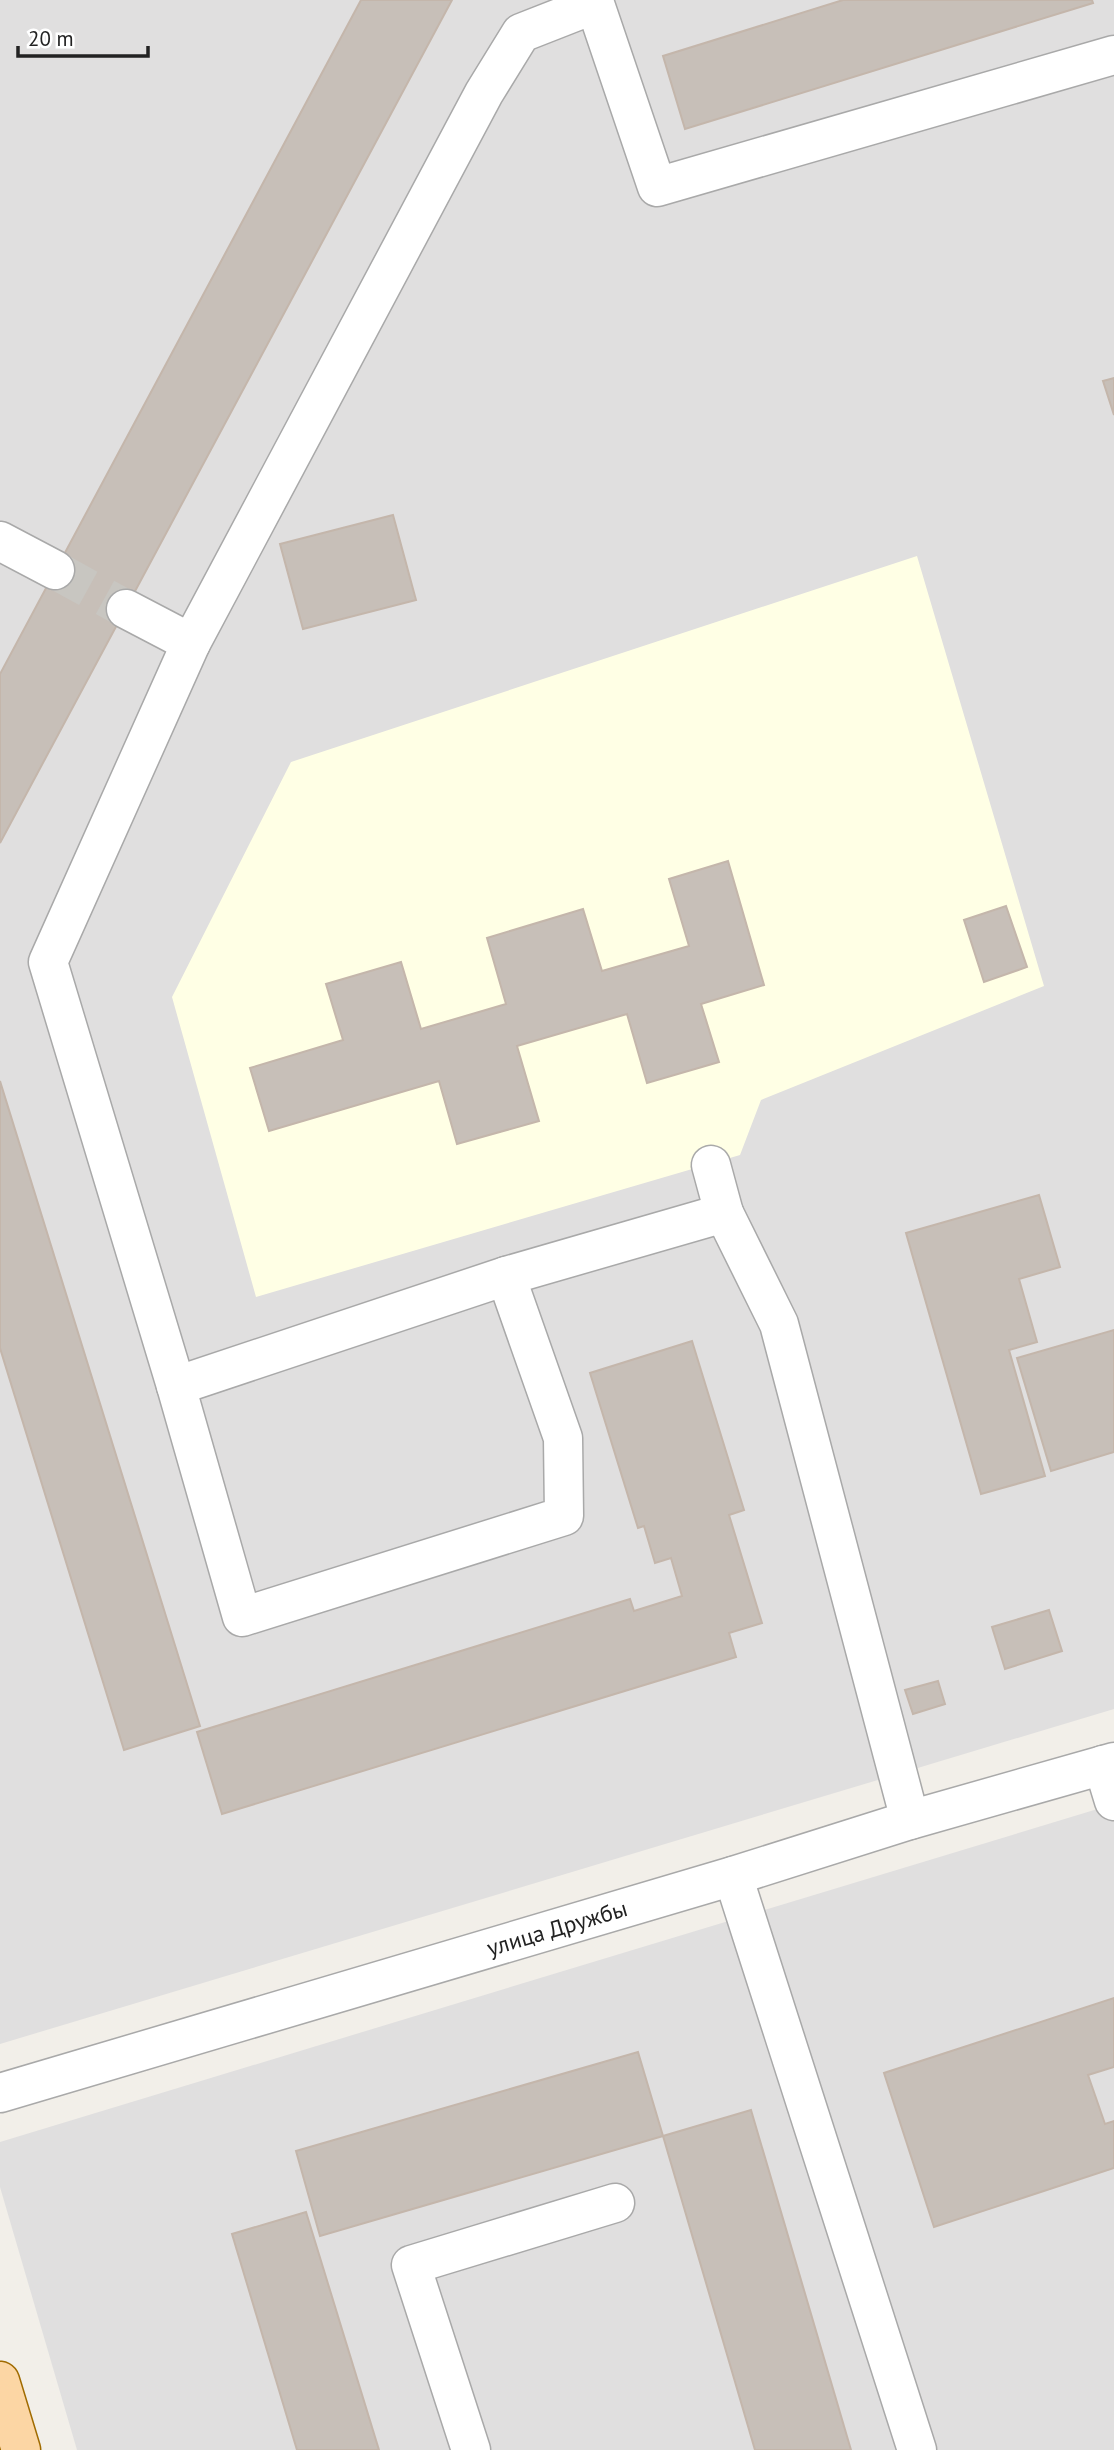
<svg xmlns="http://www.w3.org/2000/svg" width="1114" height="2450" font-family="'PT Sans',sans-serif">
	<rect width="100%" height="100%" fill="#f2efe9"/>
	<!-- residential -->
	<g fill="#e0dfdf">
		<polygon points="0,0 1114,0 1114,1709 0,2044"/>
		<polygon points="1114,1804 1114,2450 77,2450 0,2187 0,2142"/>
	</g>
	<!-- education -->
	<polygon fill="#ffffe5" points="917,556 1044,986 761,1100 740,1155 256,1297 172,997 291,762"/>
	<!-- building -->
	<g fill="#c7bfb8" stroke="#c4b6ab" stroke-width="2">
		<polygon points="361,0 452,0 0,843 0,674"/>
		<polygon points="843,0 1092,0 1093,3 685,129 663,56"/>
		<polygon points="1114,378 1114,415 1103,381"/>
		<polygon points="393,515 416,600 303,629 280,544"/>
		<polygon points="728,861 764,985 701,1004 719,1062 647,1083 627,1014 517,1046 539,1121 457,1144 439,1081 269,1131 250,1068 343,1040 326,984 401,962 421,1029 506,1004 487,938 583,909 602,971 689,946 669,879"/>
		<polygon points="1006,906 1027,967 984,982 964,920"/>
		<polygon points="0,1081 200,1726 124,1750 0,1348"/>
		<polygon points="1039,1195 1060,1267 1019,1279 1037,1342 1009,1350 1045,1476 981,1494 906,1233"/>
		<polygon points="1114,1330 1114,1452 1051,1471 1017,1358"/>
		<polygon points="692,1341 744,1510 729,1515 762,1623 729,1633 736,1657 222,1814 197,1732 630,1599 634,1611 682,1596 671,1558 655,1563 644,1526 638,1528 590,1373"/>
		<polygon points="1049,1610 1062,1651 1005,1669 992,1627"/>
		<polygon points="938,1681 945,1704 913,1714 905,1690"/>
		<polygon points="1114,1998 1114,2067 1088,2075 1105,2124 1114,2121 1114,2168 934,2227 884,2073"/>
		<polygon points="638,2052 663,2136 320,2236 296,2151"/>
		<polygon points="751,2110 851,2450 755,2450 663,2136"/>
		<polygon points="306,2212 379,2450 297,2450 232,2234"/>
	</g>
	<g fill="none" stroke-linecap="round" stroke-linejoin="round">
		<!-- minor-tunnel -->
		<polyline stroke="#c8c6c1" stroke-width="38" stroke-dasharray="38 19" stroke-linecap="butt" points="55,570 126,609"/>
		<defs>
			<g id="minor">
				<polyline points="0,541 55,570"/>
				<polyline points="126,609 191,643 48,962 176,1386 242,1617 564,1516 563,1438 506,1276 724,1213 779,1324 910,1820"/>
				<polyline points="191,643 484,93 521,33 595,4 657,187 1114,55"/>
				<polyline points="711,1165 724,1213"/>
				<polyline points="176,1386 506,1276"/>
				<polyline points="1103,1765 1114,1801"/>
				<polyline points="733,1876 917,2450"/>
				<path id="s1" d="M0,2093L733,1876L910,1820L1114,1762"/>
				<polyline points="471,2450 411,2265 615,2203"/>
			</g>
			<polyline id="major" points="0,2381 21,2450"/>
		</defs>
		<!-- minor casing -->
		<use href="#minor" stroke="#a9a9a9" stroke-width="41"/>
		<!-- major casing -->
		<use href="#major" stroke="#a06b00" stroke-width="41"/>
		<!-- minor -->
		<use href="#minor" stroke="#fff" stroke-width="38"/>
		<!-- major -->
		<use href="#major" stroke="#fcd6a4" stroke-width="38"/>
	</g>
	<g text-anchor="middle" stroke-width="5" stroke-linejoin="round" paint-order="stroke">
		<!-- street labels -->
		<g font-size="23" fill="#222" stroke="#fff">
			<text dy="8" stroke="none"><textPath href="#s1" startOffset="581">улица Дружбы</textPath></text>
		</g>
	</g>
	<!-- scale -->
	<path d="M18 46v10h130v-10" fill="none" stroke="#222222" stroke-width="3.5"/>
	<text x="28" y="46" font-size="21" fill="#222222" stroke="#ffffff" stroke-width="5" paint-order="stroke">20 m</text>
</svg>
